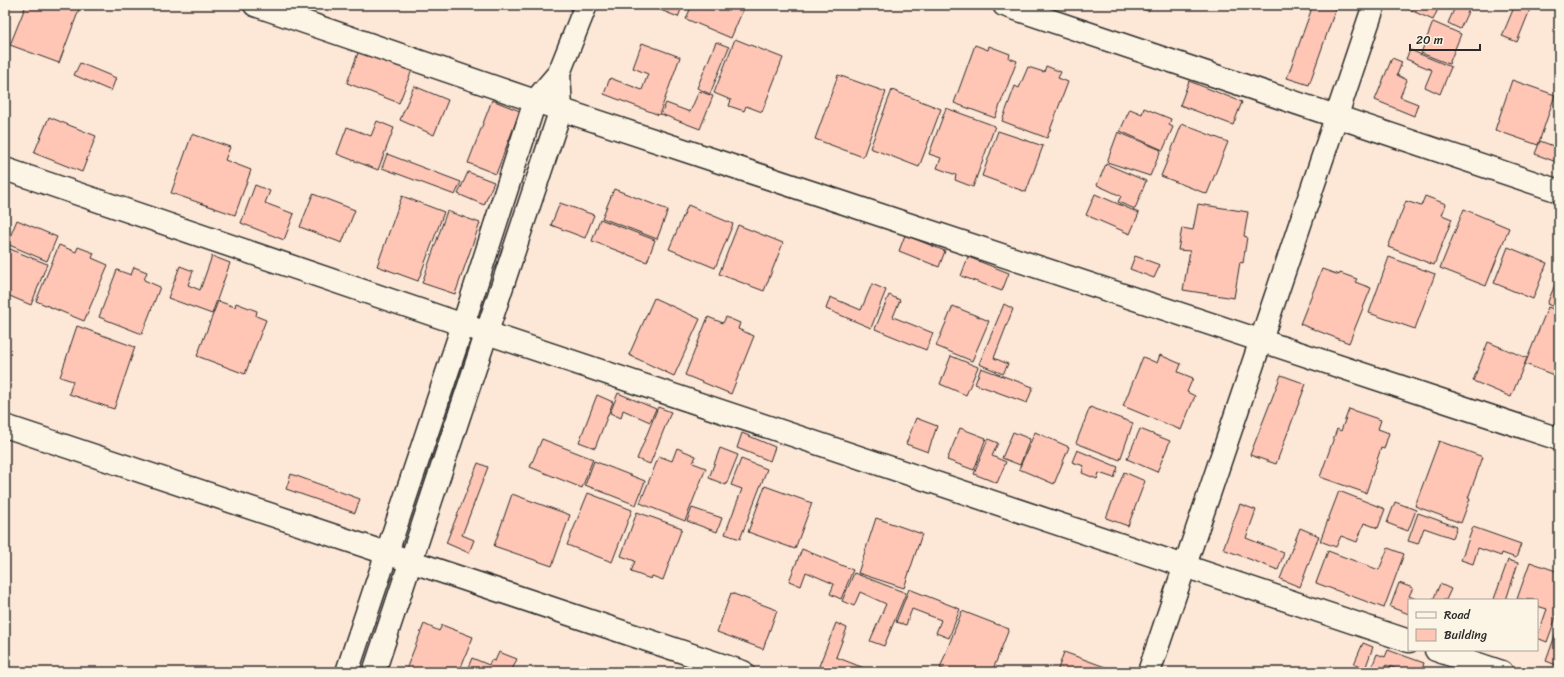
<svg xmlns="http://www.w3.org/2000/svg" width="1564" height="677" font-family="Sriracha,sans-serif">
	<rect width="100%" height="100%" fill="#fde7d7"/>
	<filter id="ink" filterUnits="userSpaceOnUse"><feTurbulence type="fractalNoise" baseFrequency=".025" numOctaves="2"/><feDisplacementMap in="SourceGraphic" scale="8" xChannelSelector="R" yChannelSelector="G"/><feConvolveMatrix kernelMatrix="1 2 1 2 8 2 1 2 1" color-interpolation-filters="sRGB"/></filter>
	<g filter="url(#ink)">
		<!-- building -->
		<g fill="#ffc6b5" stroke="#2b2b2b">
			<polygon points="26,5 74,5 80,7 59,63 10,45"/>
			<polygon points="648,5 683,5 678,17"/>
			<polygon points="692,5 745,5 731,38 686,19"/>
			<polygon points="1120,5 1132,5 1131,9"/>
			<polygon points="1134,5 1151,5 1148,11"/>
			<polygon points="1313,5 1337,5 1309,85 1287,78"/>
			<polygon points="1410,5 1428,5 1438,9 1433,20 1408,9"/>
			<polygon points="1456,5 1471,5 1460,29 1448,23"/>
			<polygon points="1515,5 1525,5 1531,7 1517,42 1502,36"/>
			<polygon points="1433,22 1461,34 1449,64 1421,53"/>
			<polygon points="735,39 783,58 762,112 746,106 744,111 729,106 731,100 714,93"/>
			<polygon points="716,42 729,47 710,94 697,88"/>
			<polygon points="642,43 680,57 659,115 604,94 610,78 642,90 648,74 633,68"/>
			<polygon points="975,45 988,50 989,46 1010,54 1009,58 1017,61 995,118 954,103"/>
			<polygon points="359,50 412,70 399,103 347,83"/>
			<polygon points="1410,50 1451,67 1440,94 1425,87 1432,70 1406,59"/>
			<polygon points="1392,58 1402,62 1397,75 1407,80 1400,97 1418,104 1414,116 1375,100"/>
			<polygon points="80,63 116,78 111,91 74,75"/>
			<polygon points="1046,66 1061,72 1058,78 1068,82 1047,138 1002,121 1015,86 1019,88 1028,67 1044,72"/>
			<polygon points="838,75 886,92 863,157 815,139"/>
			<polygon points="1512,80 1555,95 1538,145 1495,130"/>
			<polygon points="1189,81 1242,102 1233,125 1180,105"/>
			<polygon points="414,86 448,100 434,135 400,120"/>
			<polygon points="892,90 941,109 919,167 870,148"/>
			<polygon points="699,91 713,96 700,129 661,114 666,103 690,112"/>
			<polygon points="492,100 520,111 496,174 468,163"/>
			<polygon points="946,108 995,126 973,187 955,180 956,175 937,168 941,158 929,154"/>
			<polygon points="1144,108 1171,119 1169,125 1173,127 1163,150 1120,131 1130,109 1142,114"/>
			<polygon points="49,117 96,136 82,172 34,153"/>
			<polygon points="377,121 394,128 378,170 337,154 347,127 371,136"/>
			<polygon points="1182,124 1228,142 1207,194 1161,176"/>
			<polygon points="998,131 1043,146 1026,192 982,176"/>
			<polygon points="1118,132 1161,150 1150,176 1107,162"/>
			<polygon points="192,134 230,147 225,160 251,170 235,215 171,193"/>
			<polygon points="1540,141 1559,148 1559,163 1535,154"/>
			<polygon points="387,154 461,182 455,195 382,168"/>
			<polygon points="1106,164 1146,181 1135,209 1118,202 1121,196 1097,185"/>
			<polygon points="468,172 494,182 484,205 458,194"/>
			<polygon points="255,185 270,191 265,203 294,214 284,240 241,223"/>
			<polygon points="614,189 668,210 657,239 602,218"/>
			<polygon points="313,194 355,210 342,243 300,227"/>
			<polygon points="1095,194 1139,213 1130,234 1086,215"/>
			<polygon points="402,196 444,212 418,281 377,266"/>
			<polygon points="1425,196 1446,204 1442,215 1452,219 1434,265 1388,247 1406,201 1421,206"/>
			<polygon points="560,203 594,215 585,238 551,225"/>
			<polygon points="1198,204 1248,212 1244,236 1247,237 1243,263 1240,262 1234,298 1183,290 1190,251 1178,250 1182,228 1193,230"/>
			<polygon points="688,205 733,224 715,268 669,249"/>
			<polygon points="1464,209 1509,228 1486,286 1440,268"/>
			<polygon points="447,211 480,223 455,294 422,283"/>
			<polygon points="600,219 655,240 647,262 592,241"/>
			<polygon points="17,220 57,237 47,261 7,244"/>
			<polygon points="738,225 783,243 764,291 719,274"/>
			<polygon points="905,235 945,251 939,267 899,251"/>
			<polygon points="59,245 76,252 78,247 94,253 92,258 108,265 84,321 36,301"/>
			<polygon points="5,247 47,264 31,305 5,294"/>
			<polygon points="1508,247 1547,263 1533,299 1494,283"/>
			<polygon points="212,256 230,263 212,314 168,298 180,266 193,271 188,285 200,290"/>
			<polygon points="1135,256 1160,265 1154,278 1130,269"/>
			<polygon points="968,257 1009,273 1002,291 961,276"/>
			<polygon points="1389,257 1435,274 1415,329 1369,313"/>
			<polygon points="134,267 147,272 144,280 160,287 142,334 99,317 117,270 131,275"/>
			<polygon points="1322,269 1339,275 1340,273 1357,279 1355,282 1371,288 1349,343 1300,324"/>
			<polygon points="1559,275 1559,309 1547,304"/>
			<polygon points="872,284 886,290 871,328 826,309 830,297 861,310"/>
			<polygon points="889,295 900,300 893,317 933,333 926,350 875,329"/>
			<polygon points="654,298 700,319 674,376 629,355"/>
			<polygon points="218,301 235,307 236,303 257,311 256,316 266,320 245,374 197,356"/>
			<polygon points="1004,304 1013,309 994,358 1008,364 1003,374 979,364"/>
			<polygon points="953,306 989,321 972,361 936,346"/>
			<polygon points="1548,307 1559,311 1559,377 1525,364"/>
			<polygon points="708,317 723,323 726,317 740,323 738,329 754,336 731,394 685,375"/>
			<polygon points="77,326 135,347 114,409 69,394 73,381 60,377"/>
			<polygon points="1488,342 1527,358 1511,397 1473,381"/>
			<polygon points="1160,355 1181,364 1178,372 1193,378 1187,392 1195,396 1181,430 1123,406 1143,357 1157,363"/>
			<polygon points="951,356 978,367 966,395 940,384"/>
			<polygon points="981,368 1033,387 1027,403 975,384"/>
			<polygon points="1281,375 1306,384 1276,464 1250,455"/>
			<polygon points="618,393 656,409 650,422 623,410 621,418 610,413"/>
			<polygon points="597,395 613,402 595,448 579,442"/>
			<polygon points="658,407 671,412 650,464 637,459"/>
			<polygon points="1090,407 1133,423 1120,460 1076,443"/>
			<polygon points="1349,409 1381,420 1378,429 1389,433 1384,449 1381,448 1366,493 1320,477 1337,429 1341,431"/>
			<polygon points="916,418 937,426 928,452 906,444"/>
			<polygon points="960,428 986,438 974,470 947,460"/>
			<polygon points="1140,429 1170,441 1157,472 1127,459"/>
			<polygon points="1013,432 1030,439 1020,465 1002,458"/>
			<polygon points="1035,432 1069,447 1054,484 1019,469"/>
			<polygon points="742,433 775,447 770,461 737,448"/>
			<polygon points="542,439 593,459 582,488 530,467"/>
			<polygon points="988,439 998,443 992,456 1006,462 997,483 974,474"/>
			<polygon points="1439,441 1483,457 1468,498 1470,499 1461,523 1415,506"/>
			<polygon points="677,448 696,456 693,463 706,468 685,521 640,503 659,456 672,461"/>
			<polygon points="720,448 738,455 726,485 709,478"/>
			<polygon points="1077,450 1118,467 1114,478 1099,473 1097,479 1082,473 1084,466 1072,462"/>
			<polygon points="741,459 767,469 740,539 725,534 742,489 731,485"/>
			<polygon points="594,461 645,481 636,505 585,485"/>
			<polygon points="478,463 488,467 462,535 474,540 469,553 446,543"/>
			<polygon points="1124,472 1145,481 1128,526 1106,518"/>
			<polygon points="291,474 360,499 355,513 286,489"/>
			<polygon points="765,486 812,503 795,549 748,532"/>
			<polygon points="1339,491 1385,509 1378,528 1364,523 1357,542 1341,536 1336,547 1320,541"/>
			<polygon points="588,493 632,510 612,562 567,545"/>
			<polygon points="512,494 570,515 552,566 494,546"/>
			<polygon points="1395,502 1416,510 1408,531 1387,523"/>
			<polygon points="1240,504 1256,510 1246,538 1284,553 1278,570 1223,549"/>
			<polygon points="692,508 722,518 717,532 687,521"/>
			<polygon points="637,512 682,528 663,580 652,576 651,579 631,572 635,561 621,556"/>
			<polygon points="1418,513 1457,527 1453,538 1424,528 1418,544 1408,541"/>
			<polygon points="876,518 922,534 904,588 858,573"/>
			<polygon points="1473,527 1521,544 1516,558 1502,553 1501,556 1478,548 1473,564 1461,560"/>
			<polygon points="1300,528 1319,536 1300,587 1280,579"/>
			<polygon points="1388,548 1404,554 1384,608 1316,583 1328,551 1379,570"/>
			<polygon points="802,549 853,570 841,599 830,594 834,584 806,572 801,586 789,581"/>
			<polygon points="1508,560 1518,563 1506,600 1496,600 1494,599"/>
			<polygon points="1530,562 1559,572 1559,609 1547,642 1537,638 1547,609 1537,606 1537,600 1517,599"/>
			<polygon points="854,573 906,593 884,646 870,641 886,604 860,592 854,606 842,601"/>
			<polygon points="1399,583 1413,588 1409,596 1418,600 1409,600 1409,614 1390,607"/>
			<polygon points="1440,584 1451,589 1446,600 1433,600"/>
			<polygon points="909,589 960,609 949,638 936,633 941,620 912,609 906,625 896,622"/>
			<polygon points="731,593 777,610 763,649 717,632"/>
			<polygon points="962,611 1009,629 992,672 951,672 940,668"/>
			<polygon points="836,623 847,628 836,657 869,670 868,672 835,672 819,666"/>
			<polygon points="424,624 439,631 442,625 473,637 459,672 405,672"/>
			<polygon points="1557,630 1559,631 1559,666 1546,661"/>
			<polygon points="1363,643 1373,647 1365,669 1354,664"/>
			<polygon points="1388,650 1424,663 1421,672 1405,672 1386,665 1383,672 1370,672 1377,654 1385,657"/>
			<polygon points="499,652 517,659 511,672 466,672 472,658 489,665 491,660 495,661"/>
			<polygon points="1064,652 1116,671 1115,672 1057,672"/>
		</g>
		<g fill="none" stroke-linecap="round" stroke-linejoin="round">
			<defs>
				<g id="minor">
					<polyline points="255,5 535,101 1559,439"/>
					<polyline points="1004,5 1559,191"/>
					<polyline points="5,169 487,333 1409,641"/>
					<polyline points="5,426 743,672"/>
					<polyline points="1436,650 1502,672"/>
					<polyline points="1149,672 1374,5"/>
				</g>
				<g id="major">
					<polyline points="347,672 463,325 535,101 559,73 586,5"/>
					<polyline points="374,672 561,109 559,73"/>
				</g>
			</defs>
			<!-- minor casing -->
			<use href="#minor" stroke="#2b2b2b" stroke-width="25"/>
			<!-- major casing -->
			<use href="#major" stroke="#2b2b2b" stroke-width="25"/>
			<!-- minor -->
			<use href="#minor" stroke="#fcf5e5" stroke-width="22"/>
			<!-- major -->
			<use href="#major" stroke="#fcf5e5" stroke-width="22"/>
		</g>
	</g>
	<!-- margin -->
	<rect width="1564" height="677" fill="none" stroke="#fcf5e5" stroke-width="20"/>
	<rect x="10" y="10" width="1544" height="657" fill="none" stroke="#2b2b2b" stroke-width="1.5" filter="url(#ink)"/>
	<!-- legend -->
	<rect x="1408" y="599" width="130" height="52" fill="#fcf5e5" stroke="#a8a49b"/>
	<rect x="1416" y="612" width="20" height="6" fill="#fcf5e5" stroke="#a8a49b"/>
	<text x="1444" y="619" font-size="12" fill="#2b2b2b">Road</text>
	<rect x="1416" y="629" width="20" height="12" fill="#ffc6b5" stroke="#a8a49b"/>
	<text x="1444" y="639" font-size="12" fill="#2b2b2b">Building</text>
	<!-- scale -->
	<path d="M1410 44v6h70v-6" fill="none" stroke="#2b2b2b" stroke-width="2"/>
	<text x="1416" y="44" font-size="12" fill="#2b2b2b" stroke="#fcf5e5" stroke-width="3" paint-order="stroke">20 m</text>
</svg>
